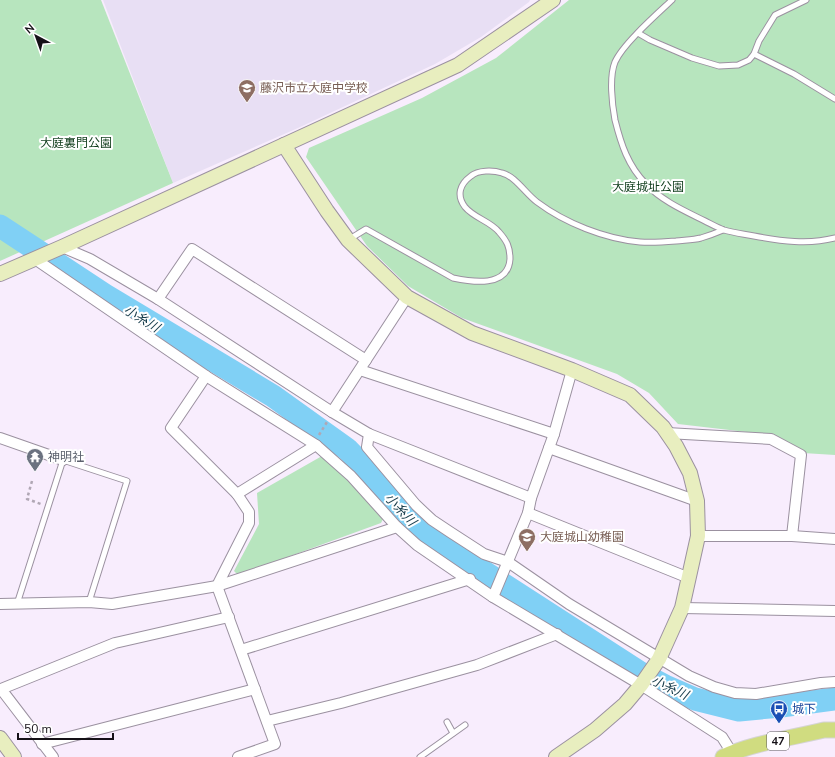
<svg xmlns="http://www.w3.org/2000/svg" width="835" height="757" font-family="'Nunito Sans','Noto Sans JP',sans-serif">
	<rect width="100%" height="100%" fill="#f8edfd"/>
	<!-- education -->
	<polygon fill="#e8dff4" points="103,0 530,0 529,2 481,37 435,64 298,128 173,183"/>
	<!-- green -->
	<g fill="#b7e5be">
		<polygon points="0,0 101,0 173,183 0,261"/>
		<polygon points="569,0 835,0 835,455 803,453 773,435 678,424 649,393 617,374 462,318 408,286 367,246 306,157 309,148 422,98 496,58"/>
		<polygon points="322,456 329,458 384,517 381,523 238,575 234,571 259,524 257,493"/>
	</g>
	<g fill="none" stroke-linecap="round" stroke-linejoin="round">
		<!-- river -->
		<polyline stroke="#80d0f5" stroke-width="23" points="0,226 105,295 273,396 319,429 347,449 376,479 400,508 419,528 433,539 642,674 665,686 695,699 739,710 781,706 835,699"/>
		<defs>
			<g id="lane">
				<path d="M672,0C656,15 623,44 615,62C609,77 612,104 615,120C621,144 628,166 646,184C662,201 685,211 705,221C711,224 718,228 724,230C734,233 744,234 754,236C781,241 808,245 835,238"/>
				<polyline points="638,33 650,40 692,58 719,66 738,65 749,60 754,54 759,41 775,15 806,0"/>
				<polyline points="754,54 794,74 835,99"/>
				<path d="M348,240L366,229L453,278C472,282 508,288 510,259C510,247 507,241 499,232C490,221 474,218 465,207C456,195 460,184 471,176C478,170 493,170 502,173C515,176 526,194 537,202C565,223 605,239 640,242C652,243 664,242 676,241C684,240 693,240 701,238C708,236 716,233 723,230"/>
				<polyline points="17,604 63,460 127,481 89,602"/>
				<polyline points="447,722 453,733"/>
				<polyline points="420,757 465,725"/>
			</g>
			<g id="street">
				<polyline points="62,247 90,259 158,299"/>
				<polyline points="35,259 206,376 316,445 351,476 397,527 417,545 493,597 641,685 722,737 732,753"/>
				<polyline points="366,360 192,249 158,299 332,412 369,434 367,447 416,505 432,520 450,532 484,554 508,562 569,604 689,676 714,687 735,693 756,694 821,683 835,682"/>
				<polyline points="360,370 554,434"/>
				<polyline points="206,376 171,428 237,494 249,512 249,523 217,586 275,744 238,757"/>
				<polyline points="332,412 407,297"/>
				<polyline points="667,433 771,439 801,455 792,536"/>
				<polyline points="369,434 531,498"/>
				<polyline points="0,438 63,460"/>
				<polyline points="549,448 697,501"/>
				<polyline points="237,494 316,445"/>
				<polyline points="528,513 689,578"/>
				<polyline points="698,536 792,536 835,539"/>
				<polyline points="493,597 528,513 531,498 554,434 572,370"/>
				<polyline points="0,604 89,602 112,604 217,586 397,527"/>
				<polyline points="682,608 835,611"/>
				<polyline points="241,650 470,579"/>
				<polyline points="267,721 341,703 477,665 557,634"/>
				<polyline points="42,744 255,689"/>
				<polyline points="53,757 1,689 115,643 229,617"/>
			</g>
			<g id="secondary">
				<polyline points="284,145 327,211 348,240 407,297 472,333 572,370 630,395 663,427 676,446 690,473 697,501 698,536 682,608 659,659 641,685 625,704 595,730 556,757"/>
				<polyline points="0,274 62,247 458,65 553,0"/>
				<polyline points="0,738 14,757"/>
			</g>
			<path id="primary" d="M723,757C752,743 792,738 824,730H835"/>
		</defs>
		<!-- lane casing -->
		<use href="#lane" stroke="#9b91a0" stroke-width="7"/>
		<!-- street casing -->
		<use href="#street" stroke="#9b91a0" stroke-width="12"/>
		<!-- secondary casing -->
		<use href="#secondary" stroke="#9b91a0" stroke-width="16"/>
		<!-- primary casing -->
		<use href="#primary" stroke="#d5d4d5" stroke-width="17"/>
		<!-- path -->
		<g stroke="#b0a7b4" stroke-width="2.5" stroke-dasharray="3 3" stroke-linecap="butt">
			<polyline points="319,435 327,422"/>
			<polyline points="32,481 27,499 41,504"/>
		</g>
		<!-- lane -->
		<use href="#lane" stroke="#fff" stroke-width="5"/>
		<!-- street -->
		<use href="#street" stroke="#fff" stroke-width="10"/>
		<!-- secondary -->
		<use href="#secondary" stroke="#e8eebf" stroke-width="14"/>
		<!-- primary -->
		<use href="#primary" stroke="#d0dc80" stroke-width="15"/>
	</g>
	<!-- icons -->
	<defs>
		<symbol id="school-pin" viewBox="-11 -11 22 30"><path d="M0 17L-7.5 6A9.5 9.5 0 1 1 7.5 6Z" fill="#8d6e63" stroke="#fff"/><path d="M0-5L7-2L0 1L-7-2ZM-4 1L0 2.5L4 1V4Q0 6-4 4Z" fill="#fff"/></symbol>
		<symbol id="temple-pin" viewBox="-11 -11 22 30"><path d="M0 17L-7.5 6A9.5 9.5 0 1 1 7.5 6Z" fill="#6b7280" stroke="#fff"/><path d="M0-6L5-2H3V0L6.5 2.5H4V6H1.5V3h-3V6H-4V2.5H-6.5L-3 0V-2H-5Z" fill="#fff"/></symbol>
		<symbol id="bus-pin" viewBox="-11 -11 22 30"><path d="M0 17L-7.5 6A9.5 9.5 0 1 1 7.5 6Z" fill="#1a4fb4" stroke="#fff"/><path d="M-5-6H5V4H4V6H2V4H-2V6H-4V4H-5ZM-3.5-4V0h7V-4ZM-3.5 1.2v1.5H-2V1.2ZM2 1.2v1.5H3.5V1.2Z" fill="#fff"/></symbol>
	</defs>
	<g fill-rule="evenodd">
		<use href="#school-pin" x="237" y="78" width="20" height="27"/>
		<use href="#temple-pin" x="25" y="447" width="20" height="27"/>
		<use href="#school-pin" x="517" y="527" width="20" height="27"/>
		<use href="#bus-pin" x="769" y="699" width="20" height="27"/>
	</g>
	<g text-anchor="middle" stroke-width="4" stroke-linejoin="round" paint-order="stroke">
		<!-- shield labels -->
		<rect fill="#fff" stroke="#5b585d" stroke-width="1" x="767" y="732" width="22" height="18" rx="3"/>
		<g font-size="11" font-weight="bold" fill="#151117">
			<text x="778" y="745">47</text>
		</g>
		<!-- education labels -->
		<g font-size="12" fill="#785e54" stroke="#fff" text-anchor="start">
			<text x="260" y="92">藤沢市立大庭中学校</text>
			<text x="540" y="541">大庭城山幼稚園</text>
		</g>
		<!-- park labels -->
		<g font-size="12" fill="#103d1c" stroke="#fff">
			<text x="76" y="147">大庭裏門公園</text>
			<text x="648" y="191">大庭城址公園</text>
		</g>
		<!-- worship labels -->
		<g font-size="12" fill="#5b616d" stroke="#fff" text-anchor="start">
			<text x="48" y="461">神明社</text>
		</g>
		<!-- transit labels -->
		<g font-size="12" fill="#164399" stroke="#fff" text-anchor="start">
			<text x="792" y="713">城下</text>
		</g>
		<!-- water labels -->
		<g font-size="13" font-style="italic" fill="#173c4b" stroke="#fff">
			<text transform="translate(142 318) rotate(31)" y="5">小糸川</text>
			<text transform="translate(401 509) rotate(47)" y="5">小糸川</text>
			<text transform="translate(670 687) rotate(25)" y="5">小糸川</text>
		</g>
	</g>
	<!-- north arrow -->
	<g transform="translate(36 36) rotate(319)" stroke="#ffffff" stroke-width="3" paint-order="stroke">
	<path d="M0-3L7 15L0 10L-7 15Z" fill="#151117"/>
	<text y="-6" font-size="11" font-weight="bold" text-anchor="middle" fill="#151117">N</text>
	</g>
	<!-- scale -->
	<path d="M18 733v6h95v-6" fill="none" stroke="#151117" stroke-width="2"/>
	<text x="24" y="733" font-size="12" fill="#151117" stroke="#ffffff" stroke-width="3" paint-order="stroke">50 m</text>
</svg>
